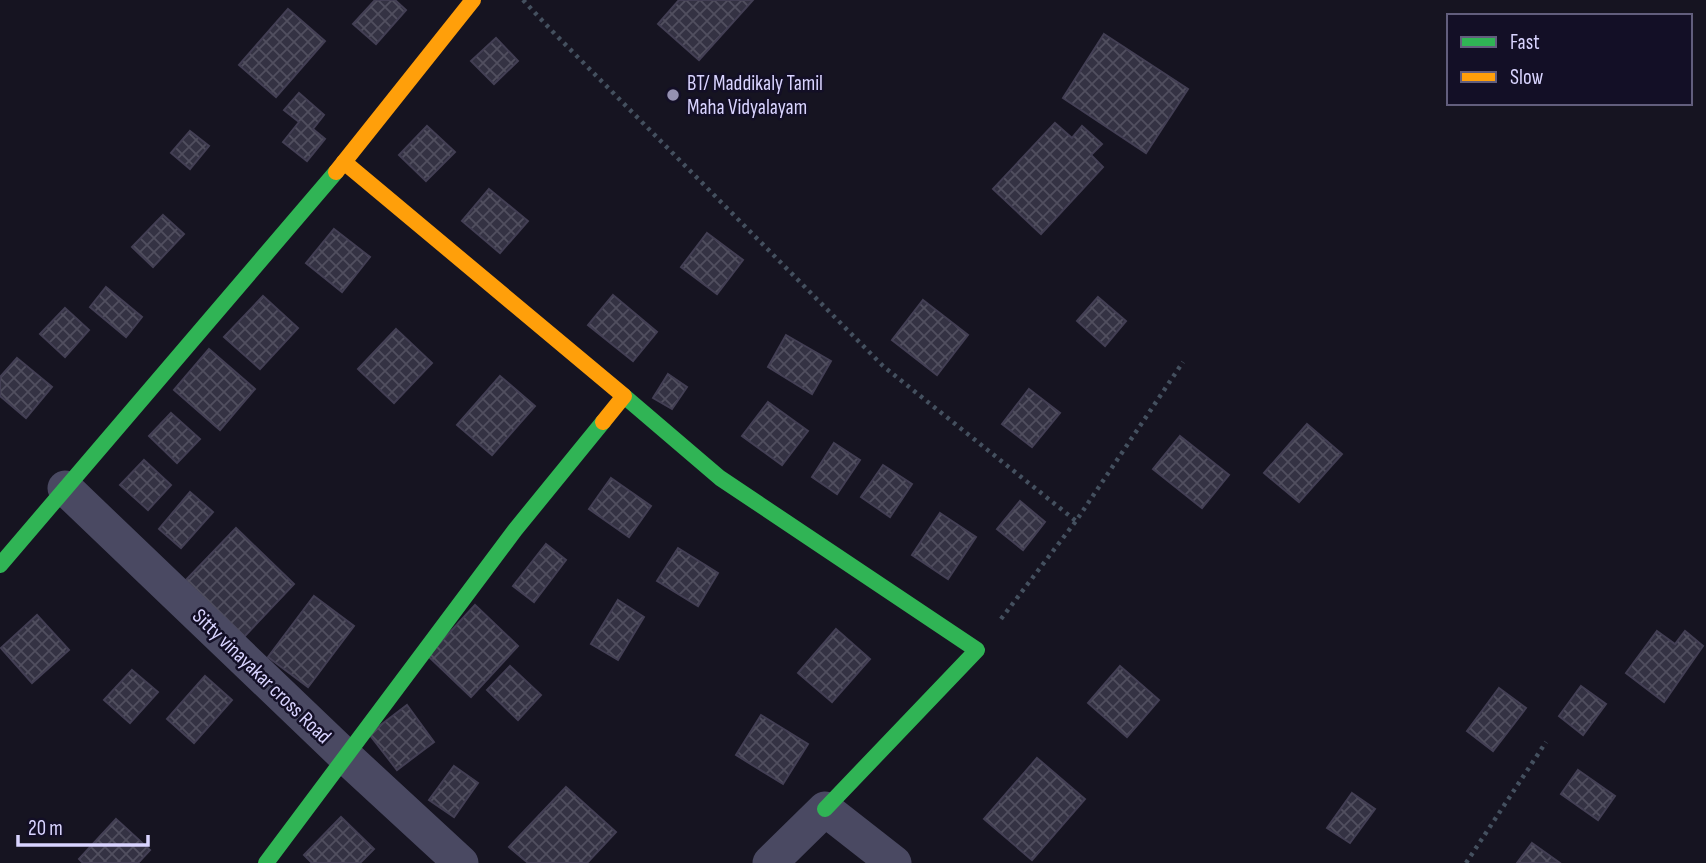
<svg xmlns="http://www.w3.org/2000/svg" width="1706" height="863" font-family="'Sofia Sans Condensed',sans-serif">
	<defs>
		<pattern id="building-cross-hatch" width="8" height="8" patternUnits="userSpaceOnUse" patternTransform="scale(1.75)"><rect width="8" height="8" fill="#343243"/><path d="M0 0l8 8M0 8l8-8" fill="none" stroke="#514f5f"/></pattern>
	</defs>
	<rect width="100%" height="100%" fill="#161421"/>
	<!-- building -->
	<g fill="url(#building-cross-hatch)" stroke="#433f54" stroke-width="2">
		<polygon points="375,0 395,0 406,10 376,44 353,24"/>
		<polygon points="679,0 753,0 699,60 658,24"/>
		<polygon points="288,9 325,41 276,97 239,65"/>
		<polygon points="1104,34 1188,89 1146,153 1063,98"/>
		<polygon points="496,38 518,61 494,84 471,61"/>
		<polygon points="299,93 324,115 313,129 325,139 307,161 283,142 299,122 284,110"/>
		<polygon points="1055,123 1072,138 1082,126 1102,144 1091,155 1103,167 1041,234 993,189"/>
		<polygon points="427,126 455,152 426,181 399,155"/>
		<polygon points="190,131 209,146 190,169 171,153"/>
		<polygon points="489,189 528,221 500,253 462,221"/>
		<polygon points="163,215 184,234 153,267 132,247"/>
		<polygon points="334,229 370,257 342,292 306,263"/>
		<polygon points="707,233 743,260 717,294 681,267"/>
		<polygon points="106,287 142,317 126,337 90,307"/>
		<polygon points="613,295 657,332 633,361 588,325"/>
		<polygon points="263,296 298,328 260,369 224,337"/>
		<polygon points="1098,297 1126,321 1105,346 1077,321"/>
		<polygon points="923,300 968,335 937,375 892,340"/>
		<polygon points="65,308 89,330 65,357 40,334"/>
		<polygon points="396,329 432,363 394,403 358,369"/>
		<polygon points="786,335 831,361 812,394 768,367"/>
		<polygon points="209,349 255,389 220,430 174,390"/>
		<polygon points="17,358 52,387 26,418 0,396 0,377"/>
		<polygon points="668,374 687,387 672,409 653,398"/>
		<polygon points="500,376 535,406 492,455 457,425"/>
		<polygon points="1029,389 1060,413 1032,447 1002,424"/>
		<polygon points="768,402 808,431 782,465 742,436"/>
		<polygon points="171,413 200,439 177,463 149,436"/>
		<polygon points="1307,424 1342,454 1299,502 1264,473"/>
		<polygon points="1180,436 1229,475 1202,508 1153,469"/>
		<polygon points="834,443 860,460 837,494 812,477"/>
		<polygon points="144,460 171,485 148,510 120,485"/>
		<polygon points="883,465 912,484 890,517 861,497"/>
		<polygon points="611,478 651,506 629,537 589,509"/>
		<polygon points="190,492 213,512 181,548 159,529"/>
		<polygon points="1020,501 1045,522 1023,550 997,529"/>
		<polygon points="940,513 976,537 948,579 912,555"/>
		<polygon points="236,528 294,584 242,639 183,583"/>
		<polygon points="546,544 566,560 534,602 513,586"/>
		<polygon points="678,548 718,573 698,606 657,581"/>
		<polygon points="314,596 354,626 308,687 268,657"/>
		<polygon points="618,600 644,617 618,660 591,644"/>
		<polygon points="475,605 518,646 471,697 428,656"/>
		<polygon points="37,615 69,650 32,683 1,648"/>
		<polygon points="836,629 870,659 832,702 798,673"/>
		<polygon points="1657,631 1675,644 1685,631 1703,646 1664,702 1626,673"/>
		<polygon points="510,666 541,695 518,720 487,690"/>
		<polygon points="1120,666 1159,700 1127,737 1088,703"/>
		<polygon points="132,670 158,692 130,723 104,700"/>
		<polygon points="205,676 232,700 194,743 167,719"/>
		<polygon points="1581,686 1606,704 1583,735 1559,716"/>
		<polygon points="1499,688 1526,708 1493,751 1467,731"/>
		<polygon points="407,705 434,742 397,770 369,734"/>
		<polygon points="761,715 808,744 783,784 736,755"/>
		<polygon points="1037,758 1085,799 1032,860 984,819"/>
		<polygon points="454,766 478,783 454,817 429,800"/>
		<polygon points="1578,770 1615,796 1598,820 1561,794"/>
		<polygon points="566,787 616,832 587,863 528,863 509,847"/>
		<polygon points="1352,793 1375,809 1350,843 1327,828"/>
		<polygon points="341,817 374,849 360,863 312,863 304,855"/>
		<polygon points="116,819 150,850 138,863 83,863 79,859"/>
		<polygon points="1532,843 1560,863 1517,863"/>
	</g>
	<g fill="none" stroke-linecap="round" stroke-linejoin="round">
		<!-- path -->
		<g stroke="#44505f" stroke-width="4.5" stroke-dasharray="3.5 5" stroke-linecap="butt">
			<polyline points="523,0 552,31 883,366 1076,521"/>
			<polyline points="1001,619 1076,521 1183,362"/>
			<polyline points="1466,863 1546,742"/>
		</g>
		<!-- street -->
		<g stroke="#4a4962" stroke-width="35">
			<polyline points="65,488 345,756 461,863"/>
			<polyline points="770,863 825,809 894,863"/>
		</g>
		<!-- fast -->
		<g stroke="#30b455" stroke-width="16">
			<polyline points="624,396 720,478 977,650 825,809"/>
			<polyline points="0,565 336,172"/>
			<polyline points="266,863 515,530 603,422"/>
		</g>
		<!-- slow -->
		<g stroke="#ff9f0a" stroke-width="16">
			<polyline points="344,162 624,396 603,422"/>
			<polyline points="336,172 473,0"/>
		</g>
	</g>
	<!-- markers -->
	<circle fill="#9591b1" stroke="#130f26" stroke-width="2.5" cx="673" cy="95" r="7"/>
	<g text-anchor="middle" stroke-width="5" stroke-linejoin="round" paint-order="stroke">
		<!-- poi labels -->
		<g font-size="21" fill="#d9d4ff" stroke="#130f26" text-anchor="start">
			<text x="687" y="90">BT/ Maddikaly Tamil<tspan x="687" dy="24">Maha Vidyalayam</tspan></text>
		</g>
		<!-- street labels -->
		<g font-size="21" fill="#d9d4ff" stroke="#130f26">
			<text transform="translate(262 676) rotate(44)" y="7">Sitty vinayakar cross Road</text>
		</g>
	</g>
	<!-- legend -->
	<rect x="1447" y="14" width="245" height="91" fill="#130f26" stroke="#625e7d" stroke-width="2"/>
	<rect x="1461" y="37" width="35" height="10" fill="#30b455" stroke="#625e7d" stroke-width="2"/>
	<text x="1510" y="49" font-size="21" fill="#d9d4ff">Fast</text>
	<rect x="1461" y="72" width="35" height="10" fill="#ff9f0a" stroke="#625e7d" stroke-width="2"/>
	<text x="1510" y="84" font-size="21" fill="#d9d4ff">Slow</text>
	<!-- scale -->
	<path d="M18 835v10h130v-10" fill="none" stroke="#d9d4ff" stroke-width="3.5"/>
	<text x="28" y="835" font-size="21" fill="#d9d4ff" stroke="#130f26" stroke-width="5" paint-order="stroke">20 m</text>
</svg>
